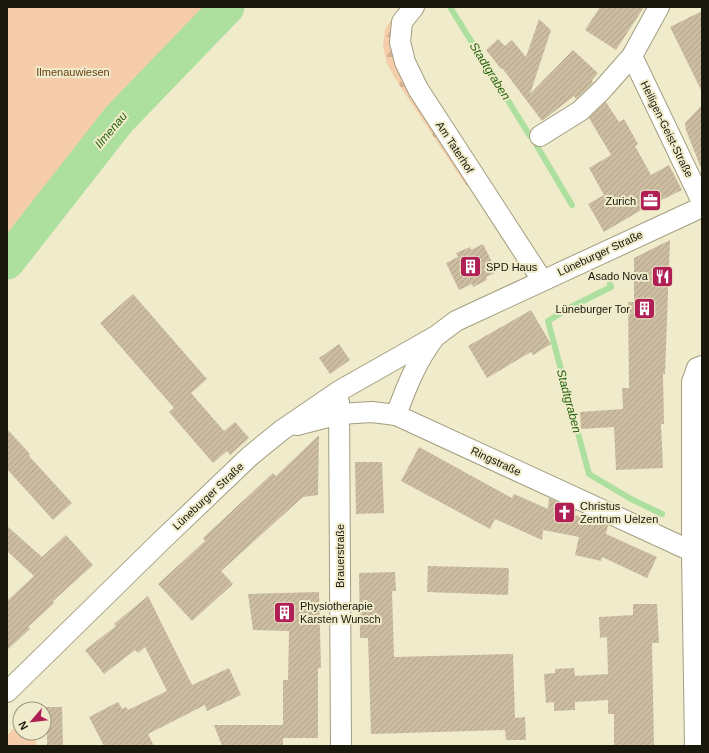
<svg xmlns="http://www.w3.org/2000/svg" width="709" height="753" font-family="Arial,sans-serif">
	<defs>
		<pattern id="forest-firs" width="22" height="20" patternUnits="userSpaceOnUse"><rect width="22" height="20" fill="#f5cdaa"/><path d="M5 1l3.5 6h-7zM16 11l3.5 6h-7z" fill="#d1af91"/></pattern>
		<pattern id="building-hatch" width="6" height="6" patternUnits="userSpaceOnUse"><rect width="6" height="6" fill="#ccbda1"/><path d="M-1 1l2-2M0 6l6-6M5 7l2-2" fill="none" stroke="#afa289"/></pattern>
	</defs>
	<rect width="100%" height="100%" fill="#efebcb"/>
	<!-- green -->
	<g fill="#f5cdaa">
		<polygon points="7,7 227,7 119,119 7,262"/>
		<polygon points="20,723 20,733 36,733 36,746 7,746 7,735"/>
	</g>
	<!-- forest -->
	<polygon fill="url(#forest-firs)" points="405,10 398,33 470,187 465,184 398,83 387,64 383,47 385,29 390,22"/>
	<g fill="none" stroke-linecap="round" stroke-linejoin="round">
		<!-- stream -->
		<g stroke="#addf9f" stroke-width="6">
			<polyline points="450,7 530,136"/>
			<polyline points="537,146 572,205"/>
			<polyline points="610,284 611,287 569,308 548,321 589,474 631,499 662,514"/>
		</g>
		<!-- river -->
		<polyline stroke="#addf9f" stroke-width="35" points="7,262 119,119 227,7"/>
	</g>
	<!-- building -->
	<g fill="url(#building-hatch)">
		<polygon points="600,7 644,7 616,50 585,30"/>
		<polygon points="702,11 702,92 670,27"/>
		<polygon points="539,19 551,30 530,94 573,50 598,73 592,80 593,83 576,99 574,96 542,121 502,68 501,69 486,50 498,39 505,46 512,40 526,57"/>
		<polygon points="606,102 619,122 624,119 638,144 635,146 651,175 669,165 682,190 643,209 604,232 588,204 604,195 589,168 611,155 589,118"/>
		<polygon points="702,105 702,168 701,168 686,130 685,123"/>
		<polygon points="670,240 665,374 663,374 664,424 661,424 663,468 616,470 614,427 581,429 580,412 623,409 622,388 629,388 628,302 634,302 634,258"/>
		<polygon points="483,244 497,272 486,277 487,280 473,287 472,284 459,290 446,263 458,257 456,253 470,247 471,250"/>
		<polygon points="133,294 207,379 191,393 224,431 235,422 249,438 230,455 227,451 213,463 169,412 174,408 100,323"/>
		<polygon points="531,310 551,344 533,355 531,352 487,378 468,346"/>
		<polygon points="339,344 350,360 330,374 319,358"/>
		<polygon points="7,429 30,454 29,456 72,503 53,520 7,469"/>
		<polygon points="319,435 318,495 303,497 221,571 233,584 192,621 158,584 205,541 203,538 246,498 273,473 276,476"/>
		<polygon points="419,447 512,498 514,494 548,509 549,498 576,510 575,515 608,525 606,534 657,557 647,578 602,557 601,561 575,555 579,537 543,530 542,540 495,519 490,529 401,481"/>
		<polygon points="355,462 382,462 384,513 356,514"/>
		<polygon points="7,526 42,557 66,535 93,565 53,601 54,603 28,627 30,629 7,650 7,601 34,576 7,551"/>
		<polygon points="428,566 509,568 508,595 427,592"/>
		<polygon points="395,572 396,591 392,591 394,657 513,654 515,718 525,717 526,740 506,740 505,730 371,734 368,638 360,638 359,573"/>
		<polygon points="319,592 321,668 318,668 318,738 283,738 283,680 288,680 289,631 253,630 248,594"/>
		<polygon points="148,596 192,685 229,668 241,695 207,711 205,705 148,734 154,746 104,746 89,717 118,702 122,709 126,707 128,710 167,691 145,647 138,653 135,650 104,674 85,650 116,626 114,624"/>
		<polygon points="633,604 657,604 659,643 652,643 654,746 614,746 614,714 608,714 608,700 575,702 575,710 554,711 554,702 546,703 544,674 555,673 555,669 574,668 575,676 608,674 607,637 600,638 599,617 633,615"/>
		<polygon points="44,707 62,707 63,746 47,746 47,734 45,734"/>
		<polygon points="214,725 283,725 283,746 222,746"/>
	</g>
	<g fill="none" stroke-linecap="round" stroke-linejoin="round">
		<defs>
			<g id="street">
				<polyline points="414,7 402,22 400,42 405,62 418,89 542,280"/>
				<polyline points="632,56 702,202"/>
				<polyline points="540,136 580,111 602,90 632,56 659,7"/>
				<polyline points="339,402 341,746"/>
				<path d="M396,415C406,388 416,362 434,338"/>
				<polyline points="297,425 339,414 372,412 396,415 702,556"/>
				<polyline points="7,692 161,541 250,456 282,430 339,391 436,336 456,321 702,207"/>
				<polyline points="695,746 692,552 692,382 697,368 702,366"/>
			</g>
		</defs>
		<!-- street casing -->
		<use href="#street" stroke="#a29e80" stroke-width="22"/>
		<!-- street -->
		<use href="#street" stroke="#fff" stroke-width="20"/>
	</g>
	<!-- icons -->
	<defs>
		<symbol id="office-square" viewBox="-11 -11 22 22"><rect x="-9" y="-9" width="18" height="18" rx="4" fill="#af1f54" stroke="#efebcb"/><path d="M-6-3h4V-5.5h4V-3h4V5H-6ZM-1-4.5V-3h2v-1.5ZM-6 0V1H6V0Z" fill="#fff"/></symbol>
		<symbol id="building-square" viewBox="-11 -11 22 22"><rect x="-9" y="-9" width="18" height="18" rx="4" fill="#af1f54" stroke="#efebcb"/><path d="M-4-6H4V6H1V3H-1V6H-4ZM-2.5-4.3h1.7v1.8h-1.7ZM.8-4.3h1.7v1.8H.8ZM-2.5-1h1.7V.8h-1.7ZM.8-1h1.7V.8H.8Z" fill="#fff"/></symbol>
		<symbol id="restaurant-square" viewBox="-11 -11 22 22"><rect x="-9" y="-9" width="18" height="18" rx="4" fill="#af1f54" stroke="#efebcb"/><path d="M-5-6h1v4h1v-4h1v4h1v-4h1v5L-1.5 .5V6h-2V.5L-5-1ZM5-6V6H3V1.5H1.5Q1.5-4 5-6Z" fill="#fff"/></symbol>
		<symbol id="church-square" viewBox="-11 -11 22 22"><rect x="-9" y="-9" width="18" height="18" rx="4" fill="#af1f54" stroke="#efebcb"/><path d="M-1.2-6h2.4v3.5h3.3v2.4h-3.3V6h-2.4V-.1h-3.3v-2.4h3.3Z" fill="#fff"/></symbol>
	</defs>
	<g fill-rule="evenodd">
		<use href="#office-square" x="638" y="188" width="25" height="25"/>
		<use href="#building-square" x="458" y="254" width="25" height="25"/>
		<use href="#restaurant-square" x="650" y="264" width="25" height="25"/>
		<use href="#building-square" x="632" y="296" width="25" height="25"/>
		<use href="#church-square" x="552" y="500" width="25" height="25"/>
		<use href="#building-square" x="272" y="600" width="25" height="25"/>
	</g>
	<g text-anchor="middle" stroke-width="4" stroke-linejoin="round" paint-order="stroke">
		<!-- park labels -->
		<g font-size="11" fill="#673f15" stroke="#efebcb">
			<text x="73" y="76">Ilmenauwiesen</text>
		</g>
		<!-- street labels -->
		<g font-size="11" fill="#19180c" stroke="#efebcb">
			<text transform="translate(667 129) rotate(64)" y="4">Heiligen-Geist-Straße</text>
			<text transform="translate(455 147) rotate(57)" y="4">Am Taterhof</text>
			<text transform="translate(600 253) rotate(-25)" y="4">Lüneburger Straße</text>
			<text transform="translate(496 461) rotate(25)" y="4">Ringstraße</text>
			<text transform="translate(208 496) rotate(-43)" y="4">Lüneburger Straße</text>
			<text transform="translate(340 556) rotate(-90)" y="4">Brauerstraße</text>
		</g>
		<!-- poi labels -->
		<g font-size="11" fill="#19180c" stroke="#efebcb" text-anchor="end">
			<text x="636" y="205">Zurich</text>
			<text x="486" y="271" text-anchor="start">SPD Haus</text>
			<text x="648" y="280">Asado Nova</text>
			<text x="630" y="313">Lüneburger Tor</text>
			<text x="580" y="510" text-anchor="start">Christus<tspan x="580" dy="13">Zentrum Uelzen</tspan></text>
			<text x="300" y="610" text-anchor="start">Physiotherapie<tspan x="300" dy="13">Karsten Wunsch</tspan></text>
		</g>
		<!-- water labels -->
		<g font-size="12" font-style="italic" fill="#24630b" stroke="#efebcb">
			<text transform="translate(490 71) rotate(58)" y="4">Stadtgraben</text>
			<text transform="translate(111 130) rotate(-50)" y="4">Ilmenau</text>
			<text transform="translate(569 401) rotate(75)" y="4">Stadtgraben</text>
		</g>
	</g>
	<!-- border -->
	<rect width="709" height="753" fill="none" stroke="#19180c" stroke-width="16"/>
	<!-- north arrow -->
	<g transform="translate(32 721) rotate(242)"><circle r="19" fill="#efebcb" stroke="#99977f"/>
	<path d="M0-3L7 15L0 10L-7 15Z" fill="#af1f54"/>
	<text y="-6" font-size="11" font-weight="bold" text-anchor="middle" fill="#19180c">N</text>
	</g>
</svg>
